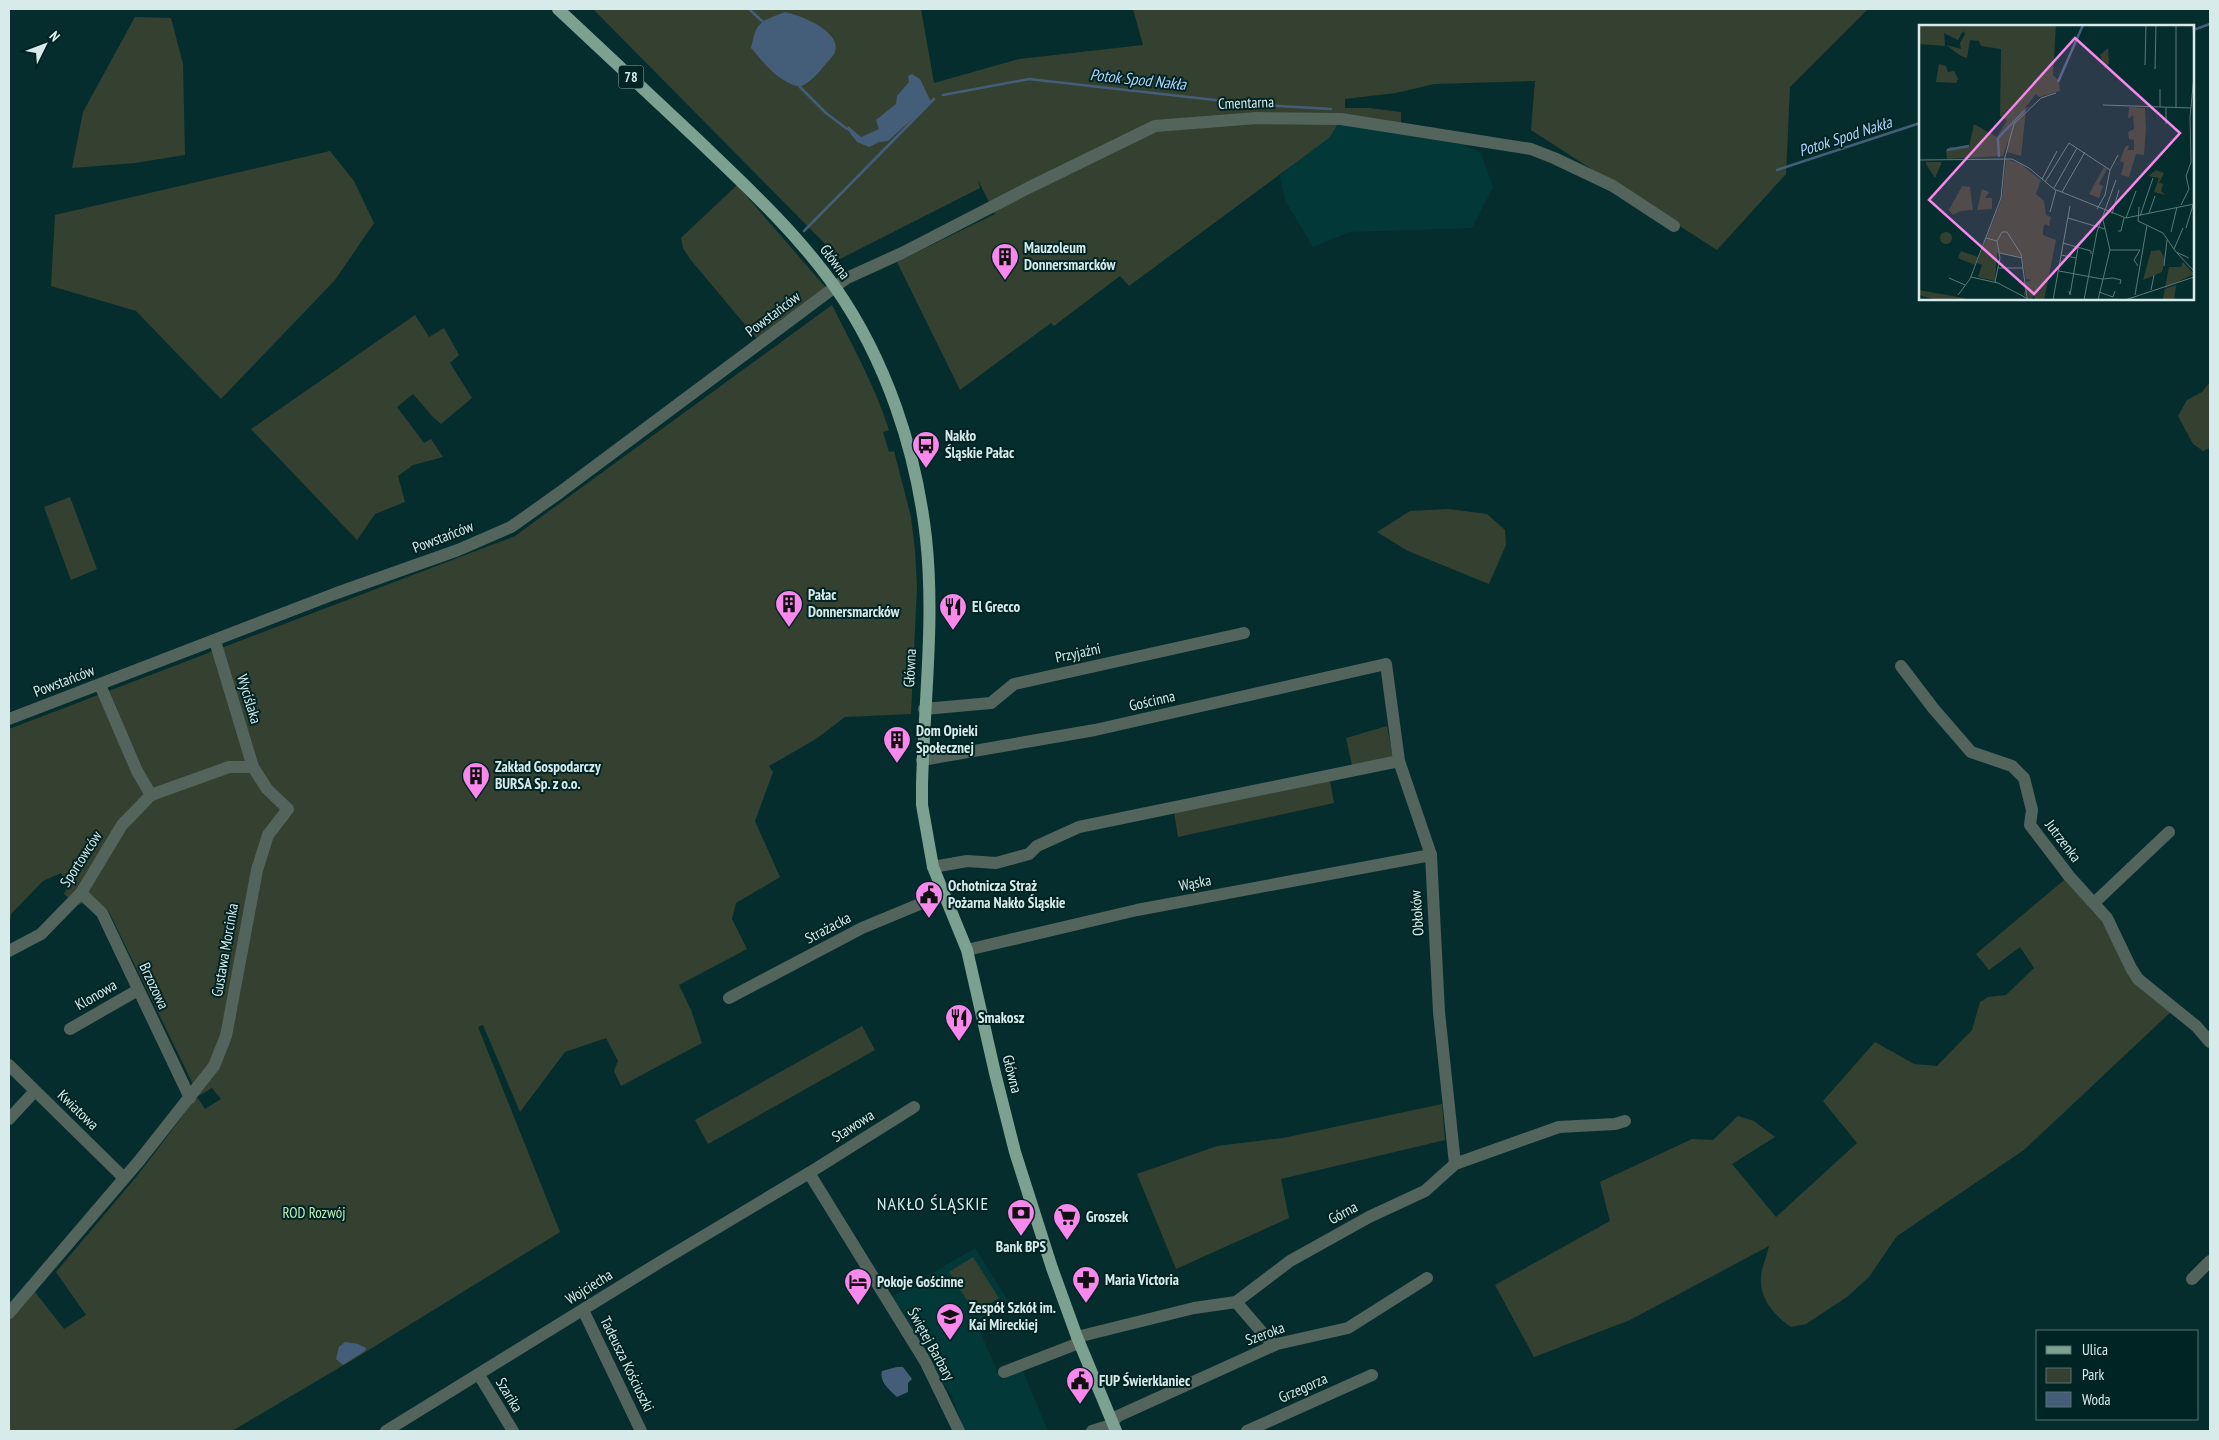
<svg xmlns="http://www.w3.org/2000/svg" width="2219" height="1440" font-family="'PT Sans Narrow',sans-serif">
	<rect width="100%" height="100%" fill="#062d2d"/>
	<!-- built -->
	<g fill="#023837">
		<polygon points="1336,124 1461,144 1481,153 1493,187 1472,228 1350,232 1313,247 1285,200 1280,176"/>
		<polygon points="975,1248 1012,1307 976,1322 1001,1380 1023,1371 1048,1431 965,1431 952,1397 890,1298"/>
	</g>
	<!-- green -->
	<g fill="#344131" fill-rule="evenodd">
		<polygon points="593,9 921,9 934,83 1019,59 1143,45 1133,9 1868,9 1790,87 1786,174 1717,250 1531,130 1535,81 1434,84 1396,93 1345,99 1345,108 1370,108 1401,112 1401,129 1341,119 1329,138 1129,286 1120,276 1054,326 1051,323 960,390 897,262 995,214 978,180 980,188 840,259"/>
		<polygon points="135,17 171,18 183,64 185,155 135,163 72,168 83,112"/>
		<polygon points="330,151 354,181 374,223 335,280 221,399 136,311 51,286 55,215"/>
		<polygon points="737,185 827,289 757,339 690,259 683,248 681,238"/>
		<path d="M832,305C852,345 875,386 889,430L883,432L889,452L894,451L911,517L915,550L917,587L911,714L845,717L816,739L769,766L773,772L755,821L780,877L736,903L732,919L747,949L679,985L691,1010L702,1043L621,1086L614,1071L618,1061L606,1038L565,1052L520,1112L483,1025L478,1027L560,1232L354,1359L232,1431H9V1319L35,1292L64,1329L86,1315L56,1272L137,1176L197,1097L191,1080L108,910L95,900L77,905L64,894L68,886L61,873L43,881L11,914L9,927V729L515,536ZM212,1088L221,1099L205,1109L197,1097Z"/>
		<polygon points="415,315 429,337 444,328 459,355 450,363 472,398 441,424 433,417 413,394 397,407 424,443 431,439 443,457 413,465 398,476 405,502 375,514 357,540 251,429"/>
		<polygon points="2210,382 2210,448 2203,451 2193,444 2178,416 2187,400 2202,392"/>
		<polygon points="70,497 97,569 71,580 44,507"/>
		<polygon points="1448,509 1487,514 1505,530 1506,545 1489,584 1408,551 1377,532 1410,511"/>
		<polygon points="1387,726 1393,758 1352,765 1346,738"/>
		<polygon points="1330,781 1334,803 1178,837 1174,812"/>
		<path d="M2069,876L2096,904L2131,968L2175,1008L2024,1150L1897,1236L1869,1277L1847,1297L1806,1324L1791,1327C1774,1315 1759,1299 1761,1276C1762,1266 1767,1256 1769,1246L1630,1320L1534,1357L1495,1285L1610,1221L1600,1182L1692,1139L1713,1140L1738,1116L1754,1121L1775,1137L1732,1164L1776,1217L1857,1143L1823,1101L1875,1042L1914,1064L1937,1066L1972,1030L1980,1002L1988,997L2006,995L2034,968L2020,947L1989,970L1976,954Z"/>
		<polygon points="862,1026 875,1050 708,1144 695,1120"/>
		<polygon points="1442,1104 1445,1140 1281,1179 1289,1218 1176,1269 1137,1174 1217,1146 1283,1138"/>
		<polygon points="973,1257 999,1298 975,1313 949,1272"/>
	</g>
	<!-- water -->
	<g fill="#445e79">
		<path d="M785,12C800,15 845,32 834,54C832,58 827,62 824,66C818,74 810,82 800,87C776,80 767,66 751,48C757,20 760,22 785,12Z"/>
		<polygon points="912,74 920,79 931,102 888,141 879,142 869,147 857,142 847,129 848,126 861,137 879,129 876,120 896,104 897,96 909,82 908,76"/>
		<polygon points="345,1342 358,1344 366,1348 365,1351 343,1365 336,1359 339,1347"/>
		<path d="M897,1367H903L912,1379L908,1383V1392L897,1397C890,1390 879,1382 882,1371Z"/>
	</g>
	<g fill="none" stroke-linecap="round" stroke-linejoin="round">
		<!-- stream -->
		<g stroke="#445e79" stroke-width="2.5">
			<polyline points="749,9 762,21"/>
			<polyline points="2193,30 2210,24"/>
			<polyline points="800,87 826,113 847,129"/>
			<polyline points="943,95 1029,79 1259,105 1331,109"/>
			<polyline points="1777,170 1920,123"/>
			<polyline points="804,231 934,99"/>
		</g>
		<!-- minor -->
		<g stroke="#53645c" stroke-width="12">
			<polyline points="215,641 253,767"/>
			<polyline points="1901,666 1933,708 1971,752 2012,766 2024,778 2032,810 2030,825 2069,876 2107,918 2131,968 2138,979 2196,1026 2210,1042"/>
			<polyline points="924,709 991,703 1014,684 1244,633"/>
			<polyline points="9,719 334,594 458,550 511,527 559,493 847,278 902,253 1028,188 1155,126 1257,118 1341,119 1531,149 1554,158 1613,186 1674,226"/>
			<polyline points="922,760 1095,730 1386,664 1399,761 1431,855 1439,1012 1455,1164"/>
			<polyline points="933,867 967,861 996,863 1029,854 1037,846 1079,827 1399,761"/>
			<polyline points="81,893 102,913 190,1098"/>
			<polyline points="2094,903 2169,832"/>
			<polyline points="967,950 1137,910 1431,855"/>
			<polyline points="9,951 41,934 81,893 122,825 151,795"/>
			<polyline points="729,998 862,928 944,894"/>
			<polyline points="70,1029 138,990"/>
			<polyline points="9,1065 124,1178"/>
			<polyline points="9,1119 35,1091"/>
			<polyline points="809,1173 925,1361 959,1431"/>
			<polyline points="2192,1279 2210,1261"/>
			<polyline points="1236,1302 1273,1345"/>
			<polyline points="583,1310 641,1431"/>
			<polyline points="9,1313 139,1161 214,1066 226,1036 257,870 268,835 288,809 267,789 253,767 229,767 151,795 137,771 100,685"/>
			<polyline points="1077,1337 1194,1308 1236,1302 1290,1261 1369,1217 1425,1191 1455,1164 1559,1127 1615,1124 1625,1121"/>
			<polyline points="1004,1372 1079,1343"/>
			<polyline points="479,1375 513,1431"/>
			<polyline points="386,1431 660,1262 809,1173 914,1107"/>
			<polyline points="1092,1431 1108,1426 1118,1416 1277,1344 1348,1328 1427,1278"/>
			<polyline points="1247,1431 1372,1375"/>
		</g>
		<!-- major -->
		<path stroke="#7da191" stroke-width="12" d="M558,9C605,53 651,96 698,140C746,186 796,232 835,287C886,360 916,450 926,538C935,620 924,703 922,785V805L933,867L967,950L995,1073L1015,1152L1052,1268L1077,1337L1116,1431"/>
	</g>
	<!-- icons -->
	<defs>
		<symbol id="building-pin" viewBox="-11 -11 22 30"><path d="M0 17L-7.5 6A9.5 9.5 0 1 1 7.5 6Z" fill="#f888eb" stroke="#002323"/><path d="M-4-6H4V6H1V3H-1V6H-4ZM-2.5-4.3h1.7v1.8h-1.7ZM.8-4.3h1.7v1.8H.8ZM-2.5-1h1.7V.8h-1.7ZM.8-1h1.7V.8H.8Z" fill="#111"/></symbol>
		<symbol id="bus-pin" viewBox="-11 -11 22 30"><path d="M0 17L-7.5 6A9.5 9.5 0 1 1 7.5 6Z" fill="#f888eb" stroke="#002323"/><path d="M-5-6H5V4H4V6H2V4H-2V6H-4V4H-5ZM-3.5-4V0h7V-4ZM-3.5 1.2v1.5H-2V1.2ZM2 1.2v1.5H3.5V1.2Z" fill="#111"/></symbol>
		<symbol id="restaurant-pin" viewBox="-11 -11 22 30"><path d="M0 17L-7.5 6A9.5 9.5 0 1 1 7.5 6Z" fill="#f888eb" stroke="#002323"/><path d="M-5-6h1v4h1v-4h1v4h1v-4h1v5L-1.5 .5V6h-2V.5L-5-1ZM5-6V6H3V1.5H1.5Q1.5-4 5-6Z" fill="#111"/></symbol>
		<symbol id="civic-pin" viewBox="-11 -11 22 30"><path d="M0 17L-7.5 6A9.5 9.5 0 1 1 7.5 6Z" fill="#f888eb" stroke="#002323"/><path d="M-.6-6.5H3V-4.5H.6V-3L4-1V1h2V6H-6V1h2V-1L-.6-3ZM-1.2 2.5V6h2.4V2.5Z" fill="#111"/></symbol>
		<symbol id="bank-pin" viewBox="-11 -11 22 30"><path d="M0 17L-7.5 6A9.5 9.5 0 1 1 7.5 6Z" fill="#f888eb" stroke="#002323"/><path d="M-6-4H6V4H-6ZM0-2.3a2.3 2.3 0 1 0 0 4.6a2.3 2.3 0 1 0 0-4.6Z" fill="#111"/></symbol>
		<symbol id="supermarket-pin" viewBox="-11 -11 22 30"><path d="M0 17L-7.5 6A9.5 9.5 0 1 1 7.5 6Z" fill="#f888eb" stroke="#002323"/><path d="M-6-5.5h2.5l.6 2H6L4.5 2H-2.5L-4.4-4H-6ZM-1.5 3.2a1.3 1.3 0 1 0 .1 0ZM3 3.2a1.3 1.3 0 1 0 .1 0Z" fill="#111"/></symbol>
		<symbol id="pharmacy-pin" viewBox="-11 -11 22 30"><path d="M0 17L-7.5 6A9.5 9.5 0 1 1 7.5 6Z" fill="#f888eb" stroke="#002323"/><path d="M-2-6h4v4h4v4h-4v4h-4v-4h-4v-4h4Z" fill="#111"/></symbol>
		<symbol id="hotel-pin" viewBox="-11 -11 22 30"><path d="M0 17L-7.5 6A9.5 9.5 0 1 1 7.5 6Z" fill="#f888eb" stroke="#002323"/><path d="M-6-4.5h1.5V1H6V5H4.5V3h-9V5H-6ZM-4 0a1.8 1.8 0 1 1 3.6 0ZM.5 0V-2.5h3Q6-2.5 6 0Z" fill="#111"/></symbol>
		<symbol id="school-pin" viewBox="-11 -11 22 30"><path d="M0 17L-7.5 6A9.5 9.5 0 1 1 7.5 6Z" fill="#f888eb" stroke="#002323"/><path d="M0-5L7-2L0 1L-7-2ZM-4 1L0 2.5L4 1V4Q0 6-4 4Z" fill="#111"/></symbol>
	</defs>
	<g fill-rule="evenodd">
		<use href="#building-pin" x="989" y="241" width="32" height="43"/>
		<use href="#bus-pin" x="910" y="429" width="32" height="43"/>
		<use href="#building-pin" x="773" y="588" width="32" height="43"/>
		<use href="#restaurant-pin" x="937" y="591" width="32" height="43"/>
		<use href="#building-pin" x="881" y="724" width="32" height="43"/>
		<use href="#building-pin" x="460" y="760" width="32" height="43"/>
		<use href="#civic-pin" x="913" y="879" width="32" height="43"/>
		<use href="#restaurant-pin" x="943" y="1002" width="32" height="43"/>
		<use href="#bank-pin" x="1005" y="1197" width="32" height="43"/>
		<use href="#supermarket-pin" x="1051" y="1201" width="32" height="43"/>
		<use href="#pharmacy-pin" x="1070" y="1264" width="32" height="43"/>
		<use href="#hotel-pin" x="842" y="1266" width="32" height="43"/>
		<use href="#school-pin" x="934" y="1301" width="32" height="43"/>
		<use href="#civic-pin" x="1064" y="1365" width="32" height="43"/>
	</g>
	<g text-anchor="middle" stroke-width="4" stroke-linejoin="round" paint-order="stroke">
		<!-- shield labels -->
		<rect fill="#002323" stroke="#96afae" stroke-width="1" x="618.5" y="65.5" width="25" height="23" rx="4"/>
		<g font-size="14" font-weight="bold" fill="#d7ebea">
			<text x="631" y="82">78</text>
		</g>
		<!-- street labels -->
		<g font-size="15" fill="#d7ebea" stroke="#002323">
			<text transform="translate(1246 103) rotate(-2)" y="5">Cmentarna</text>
			<text transform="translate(835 262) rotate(53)" y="5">Główna</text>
			<text transform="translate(773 314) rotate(-37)" y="5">Powstańców</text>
			<text transform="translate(443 537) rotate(-21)" y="5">Powstańców</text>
			<text transform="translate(1078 653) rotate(-12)" y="5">Przyjaźni</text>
			<text transform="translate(910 668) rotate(-87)" y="5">Główna</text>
			<text transform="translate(64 681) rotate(-21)" y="5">Powstańców</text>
			<text transform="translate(249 699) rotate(73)" y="5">Wyciślaka</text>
			<text transform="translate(1152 701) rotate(-13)" y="5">Gościnna</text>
			<text transform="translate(2063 841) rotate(53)" y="5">Jutrzenka</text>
			<text transform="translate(81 859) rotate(-57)" y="5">Sportowców</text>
			<text transform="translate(1195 883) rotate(-11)" y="5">Wąska</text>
			<text transform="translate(1417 913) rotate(-94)" y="5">Obłoków</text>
			<text transform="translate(828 928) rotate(-28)" y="5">Strażacka</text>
			<text transform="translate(225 950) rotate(-80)" y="5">Gustawa Morcinka</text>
			<text transform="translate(154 986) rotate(65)" y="5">Brzozowa</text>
			<text transform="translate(96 995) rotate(-30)" y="5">Klonowa</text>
			<text transform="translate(1012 1074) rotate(76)" y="5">Główna</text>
			<text transform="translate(78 1110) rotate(44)" y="5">Kwiatowa</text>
			<text transform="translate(853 1126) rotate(-32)" y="5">Stawowa</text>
			<text transform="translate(1343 1213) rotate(-29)" y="5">Górna</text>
			<text transform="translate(589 1287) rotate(-32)" y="5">Wojciecha</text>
			<text transform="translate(1265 1334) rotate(-20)" y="5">Szeroka</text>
			<text transform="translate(931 1344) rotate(61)" y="5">Świętej Barbary</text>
			<text transform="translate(627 1364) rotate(64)" y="5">Tadeusza Kościuszki</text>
			<text transform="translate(1303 1388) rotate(-24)" y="5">Grzegorza</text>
			<text transform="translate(509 1395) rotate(59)" y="5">Szarika</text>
		</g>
		<!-- poi labels -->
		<g font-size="15" font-weight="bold" fill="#d7ebea" stroke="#002323" text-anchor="start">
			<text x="1024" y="253">Mauzoleum<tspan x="1024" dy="17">Donnersmarcków</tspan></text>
			<text x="945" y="441">Nakło<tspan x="945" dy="17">Śląskie Pałac</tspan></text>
			<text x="808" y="600">Pałac<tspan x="808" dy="17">Donnersmarcków</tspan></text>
			<text x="972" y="612">El Grecco</text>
			<text x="916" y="736">Dom Opieki<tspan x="916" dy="17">Społecznej</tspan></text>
			<text x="495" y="772">Zakład Gospodarczy<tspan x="495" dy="17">BURSA Sp. z o.o.</tspan></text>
			<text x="948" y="891">Ochotnicza Straż<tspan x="948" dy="17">Pożarna Nakło Śląskie</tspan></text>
			<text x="978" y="1023">Smakosz</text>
			<text x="1086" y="1222">Groszek</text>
			<text x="1021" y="1252" text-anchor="middle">Bank BPS</text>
			<text x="1105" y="1285">Maria Victoria</text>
			<text x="877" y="1287">Pokoje Gościnne</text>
			<text x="969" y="1313">Zespół Szkół im.<tspan x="969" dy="17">Kai Mireckiej</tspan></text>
			<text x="1099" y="1386">FUP Świerklaniec</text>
		</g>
		<!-- park labels -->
		<g font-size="15" fill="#c5f0ba" stroke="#002323">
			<text x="314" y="1218">ROD Rozwój</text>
		</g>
		<!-- water labels -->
		<g font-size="16" font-style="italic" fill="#afd5fb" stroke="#002323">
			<text transform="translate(1138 79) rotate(6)" y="6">Potok Spod Nakła</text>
			<text transform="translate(1845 136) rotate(-18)" y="6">Potok Spod Nakła</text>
		</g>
		<!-- quarter labels -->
		<g font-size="18" letter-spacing="1" fill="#d7ebea" stroke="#002323">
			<text x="933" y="1210">NAKŁO ŚLĄSKIE</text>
		</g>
	</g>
	<!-- overview -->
	<g transform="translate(1919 25)">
		<rect width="275" height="275" fill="#062d2d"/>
		<path d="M0,0H137L134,50L140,56L141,66L120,72L117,69L106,83L112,81L107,85L102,131L88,127L89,116L84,131L28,134L27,125L31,122H50L55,99L78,112L88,95L81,91L82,24L62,21L60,16L51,15L48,33L42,31L27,20L42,24L41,18L46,9L44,6L39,15L25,8L26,21L0,19ZM189,23L190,38L186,44L181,30ZM20,39L27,41L29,47L35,46L39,54L37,58L17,57ZM210,82L226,83L227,103L225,130L217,129L210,152L202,150L205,138L201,136L206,122L210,120L209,125H215V115L210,114L209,107L215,104L214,90L209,94ZM87,134L102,139L122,155L117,169L125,176L127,190L132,192L130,201L126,199L124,203V210L137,215L125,275H116L115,270L112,275L105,270L107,257L112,255L107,254L103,233L78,228L76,256L59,252L63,240L58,238L83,173ZM7,137H23L16,153L7,139ZM185,142L188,144L180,159L184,161L180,173L170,169ZM237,145L245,148L240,158L244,159L242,166L246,170L235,167L240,153L229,151ZM43,161L51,162L54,185L42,186L34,190L30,185ZM63,164L70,167L66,173H73V184L58,185ZM21 213a6 6 0 1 1 12 0a6 6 0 1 1-12 0ZM241,225L246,234L243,247L224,255L232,226ZM42,226L59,232L56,240L39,233ZM264,237L275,249L246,263L250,242H262ZM257,260L255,275H235L244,274L246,264ZM0,265L39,272L52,275H17L0,270Z" fill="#344131"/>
		<path fill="none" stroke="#445e79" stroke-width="2.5" d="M139,57L164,0M79,113L106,85M79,113L80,132M28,125L50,121"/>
		<path fill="none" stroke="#5a7979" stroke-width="1" d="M274,0L275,20M226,40L227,0M236,44L237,0M241,64V82M184,80L272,83M247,83V99M257,83V0M0,135L93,134L110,143L135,164L207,193L275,179M123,154L138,126M126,157L150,118L191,145M135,163L158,123M143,167L166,127M262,180L270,164L267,151L272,137L271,92L275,51M220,182L219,196L244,208L257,227L270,233M178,184L186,170L191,145L199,130M131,187L137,165M230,188L236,171M193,189L200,165M221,191L234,153M149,193L186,204M207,193L217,166M267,203L274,180M199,206H202L205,193M252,207L258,182M67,213L78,216L83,207H88L102,229L108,273M144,218L172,226V229M255,224L264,203M191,225H221M81,228L103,233M258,228L275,246M142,230L157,233M219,241L215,235L221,225M245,241L248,215M79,243H104M140,246L183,254L194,253L202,255L201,259M52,252L79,258L111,275M30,253L46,260M76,257L81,233L78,216M232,265L235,250M150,266L151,270L159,223M180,267L194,272L196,266M39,270L51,254L82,173L86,132L95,99L122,73L137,68M216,270L228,200M134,275L151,181M165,275L178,207L197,155M179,275L191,225L184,195M206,275L275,252"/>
		<path fill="#f888eb" fill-opacity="0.15" stroke="#f888eb" stroke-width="2.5" d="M156,13L261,108L115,269L10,175Z"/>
		<rect width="275" height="275" fill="none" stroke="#d7ebea" stroke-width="2.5"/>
	</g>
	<!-- border -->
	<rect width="2219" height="1440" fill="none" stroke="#d7ebea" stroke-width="20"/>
	<!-- legend -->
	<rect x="2036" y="1330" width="162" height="90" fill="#002323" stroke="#567373"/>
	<rect x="2046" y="1346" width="25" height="8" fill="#7da191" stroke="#567373"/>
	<text x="2082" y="1355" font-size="15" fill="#d7ebea">Ulica</text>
	<rect x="2046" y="1368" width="25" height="15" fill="#344131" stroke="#567373"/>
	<text x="2082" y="1380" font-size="15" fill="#d7ebea">Park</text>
	<rect x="2046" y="1392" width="25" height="15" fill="#445e79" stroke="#567373"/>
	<text x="2082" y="1405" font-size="15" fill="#d7ebea">Woda</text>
	<!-- north arrow -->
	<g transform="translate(45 45) rotate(48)" stroke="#002323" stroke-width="4" paint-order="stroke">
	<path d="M0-4L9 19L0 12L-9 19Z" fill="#d7ebea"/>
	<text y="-8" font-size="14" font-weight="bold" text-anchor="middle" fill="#d7ebea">N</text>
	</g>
</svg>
